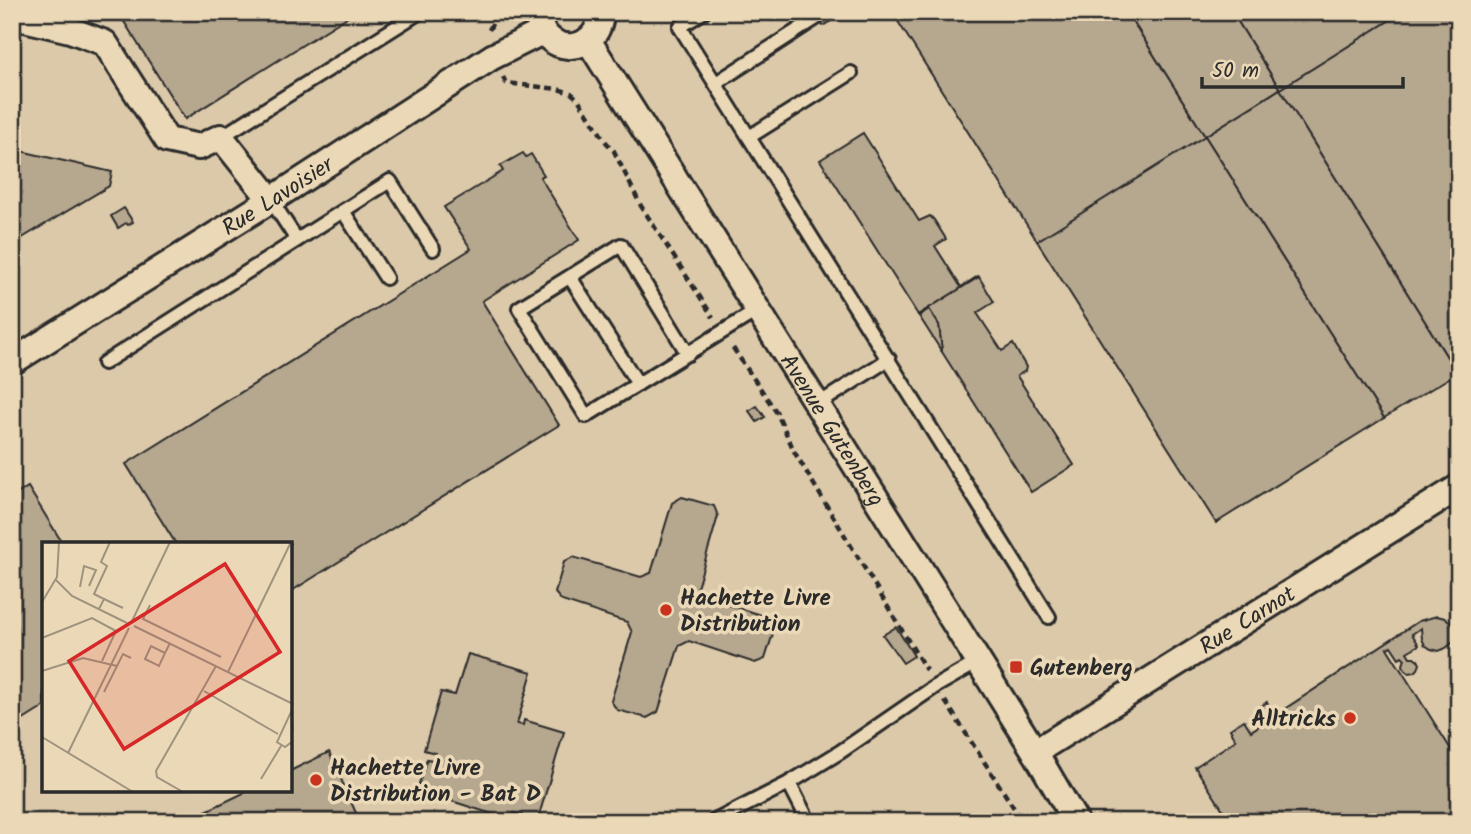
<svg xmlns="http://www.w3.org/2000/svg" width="1471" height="834" font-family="Kalam,sans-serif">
	<rect width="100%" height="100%" fill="#ebd8b6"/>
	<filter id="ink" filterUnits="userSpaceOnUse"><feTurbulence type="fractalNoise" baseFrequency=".0143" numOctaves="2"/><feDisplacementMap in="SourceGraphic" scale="14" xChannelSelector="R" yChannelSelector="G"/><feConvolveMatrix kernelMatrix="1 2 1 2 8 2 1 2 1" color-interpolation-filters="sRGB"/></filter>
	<g filter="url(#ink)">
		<!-- built -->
		<path fill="#dbc9aa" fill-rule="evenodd" d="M12,12H1459V822H12ZM44,544H290V790H44Z"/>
		<!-- building -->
		<g fill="#b6a78f" stroke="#2b2b2b" stroke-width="2">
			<polygon points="118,12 355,12 185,119"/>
			<polygon points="814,12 833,12 836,18 823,26"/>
			<polygon points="892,12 1127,12 1205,136 1037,241"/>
			<polygon points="1127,12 1232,12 1280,89 1205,136"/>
			<polygon points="1232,12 1403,12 1280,89"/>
			<polygon points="1403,12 1459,12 1459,371 1457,373 1280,89"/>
			<polygon points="1280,89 1457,373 1384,418 1205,136"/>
			<polygon points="863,133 919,221 930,216 934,220 946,239 935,246 961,287 978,276 979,277 918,315 820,160"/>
			<polygon points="1205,136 1384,418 1216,523 1037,241"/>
			<polygon points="12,149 112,172 109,186 12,244"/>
			<polygon points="523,153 526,157 531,154 544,175 540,177 579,240 482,301 559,425 290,592 290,544 176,544 126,464 471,249 444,207 503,171 500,166"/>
			<polygon points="124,208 133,222 128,225 126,223 118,228 111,216"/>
			<polygon points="979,277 994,302 977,313 1002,351 1013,344 1026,367 1025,371 1017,376 1074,465 1031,492 942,352 939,325 929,309 919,316 918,315"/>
			<polygon points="929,309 939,325 942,352 919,316"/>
			<polygon points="757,406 765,417 757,422 749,411"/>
			<polygon points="28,487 63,544 44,544 44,707 12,727 12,497"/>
			<polygon points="682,497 714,506 718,516 697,588 703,597 771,618 775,627 765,659 755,663 689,641 679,646 658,712 647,718 617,710 611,701 632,632 627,622 562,601 555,593 564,562 573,557 641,577 651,573 672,503"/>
			<polygon points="1437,616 1445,618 1451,622 1455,629 1455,637 1452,643 1446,648 1439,651 1431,649 1425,645 1422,639 1421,628 1412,634 1419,645 1407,652 1410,657 1414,657 1418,660 1420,664 1418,669 1415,672 1409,673 1405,670 1403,665 1405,659 1402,656 1399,658 1391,646 1387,648 1459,762 1459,822 1231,822 1195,767 1236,740 1230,729 1244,720 1251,731 1419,621"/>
			<polygon points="896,627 914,656 903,663 883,635"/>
			<polygon points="468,654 532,672 517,724 523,725 524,720 564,732 537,822 520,822 522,815 514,813 511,820 417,790 427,759 433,760 435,753 424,750 441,692 455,695"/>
			<polygon points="1267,702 1273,711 1259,721 1253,712"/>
			<polygon points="329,752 360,822 188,822 187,820 250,790 290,790 290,771"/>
		</g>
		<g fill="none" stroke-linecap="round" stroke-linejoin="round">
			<defs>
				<g id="lane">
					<polyline points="703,12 680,27 1049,617"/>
					<polyline points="716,83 818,17"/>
					<polyline points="221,137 420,12"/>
					<polyline points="749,137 851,73"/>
					<polyline points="271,200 297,240"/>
					<polyline points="343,211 386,278"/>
					<polyline points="570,277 638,384"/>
					<polyline points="688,354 621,245 519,308 586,416 758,310"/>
					<polyline points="104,363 390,181 433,249"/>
					<polyline points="817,405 889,359"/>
					<polyline points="789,783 809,822"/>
					<polyline points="713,822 789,783 840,752 936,686 978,662"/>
				</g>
				<g id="street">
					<path d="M537,12C542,59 600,56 601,12"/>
					<polyline points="12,16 70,30 105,43 167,140 199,147 221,137 271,200"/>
					<path id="s1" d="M588,40L945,608L1035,752L1076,822"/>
					<path id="s2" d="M12,362L271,200L492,57L542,32"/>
					<path id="s3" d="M1035,752L1459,487"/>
				</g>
			</defs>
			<!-- lane casing -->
			<use href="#lane" stroke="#2b2b2b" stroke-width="18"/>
			<!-- street casing -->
			<use href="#street" stroke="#2b2b2b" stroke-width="30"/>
			<!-- path -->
			<g stroke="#2b2b2b" stroke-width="4.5" stroke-dasharray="7 5" stroke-linecap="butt">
				<polyline points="489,30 498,12"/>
				<polyline points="503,77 506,83 558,89 571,93 578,99 606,142 614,151 641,206 713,317"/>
				<polyline points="733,348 777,413 795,453 926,670"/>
				<polyline points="945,701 1023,822"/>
			</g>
			<!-- lane -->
			<use href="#lane" stroke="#ebd8b6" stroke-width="12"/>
			<!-- street -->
			<use href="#street" stroke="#ebd8b6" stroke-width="24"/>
		</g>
	</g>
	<!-- markers -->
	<g fill="#c8321e" stroke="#ebd8b6" stroke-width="2.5">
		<circle cx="666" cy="610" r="7"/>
		<rect x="1009" y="660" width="14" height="14" rx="3.5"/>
		<circle cx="1350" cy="718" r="7"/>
		<circle cx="316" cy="780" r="7"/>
	</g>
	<g text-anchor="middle" stroke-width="7" stroke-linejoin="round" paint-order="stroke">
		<!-- street labels -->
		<g font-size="23" fill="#2b2b2b" stroke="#ebd8b6">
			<text dy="8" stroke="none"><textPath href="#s2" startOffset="313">Rue Lavoisier</textPath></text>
			<text dy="8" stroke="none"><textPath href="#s1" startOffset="460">Avenue Gutenberg</textPath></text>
			<text dy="8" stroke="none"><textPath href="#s3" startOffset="250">Rue Carnot</textPath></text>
		</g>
		<!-- poi labels -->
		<g font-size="23" font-weight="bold" fill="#2b2b2b" stroke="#ebd8b6" text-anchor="start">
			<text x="680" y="605">Hachette Livre<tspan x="680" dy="26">Distribution</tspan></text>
			<text x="1030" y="675">Gutenberg</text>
			<text x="1336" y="726" text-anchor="end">Alltricks</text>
			<text x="330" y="775">Hachette Livre<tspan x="330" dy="26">Distribution - Bat D</tspan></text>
		</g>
	</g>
	<!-- overview -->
	<g transform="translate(42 542)">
		<rect width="250" height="250" fill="#ebd8b6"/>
		<path fill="none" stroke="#9e937e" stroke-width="2" d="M14,38L30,54L85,81M38,45L42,24L54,28L47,44M62,57L81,66M0,60L15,35L17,0M108,63L101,77L179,115M57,67L62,57L52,52L65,24L59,20L68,0M90,79L128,0M92,84L251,162M0,96L50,76L74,89L60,119M123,111L109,104L103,117L117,124L123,111L128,101M0,129L41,116L75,124M186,130L249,0M162,149L236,192M62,150L81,112L89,116M251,188L249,170L235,200L243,205L251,199M0,195L91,250M26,211L87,86M219,237L239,204M141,250L115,235L114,229L174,124"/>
		<path fill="#d62828" fill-opacity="0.15" stroke="#d62828" stroke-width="3.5" d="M183,22L238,110L82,207L27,119Z"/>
		<rect width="250" height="250" fill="none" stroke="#2b2b2b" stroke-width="3.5"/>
	</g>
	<!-- margin -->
	<rect width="1471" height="834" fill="none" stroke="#ebd8b6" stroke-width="42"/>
	<rect x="21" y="21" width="1429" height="792" fill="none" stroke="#2b2b2b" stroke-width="2.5" filter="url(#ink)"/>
	<!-- scale -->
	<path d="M1202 77v10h201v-10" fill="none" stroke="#2b2b2b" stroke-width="3.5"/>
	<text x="1212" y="77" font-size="21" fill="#2b2b2b" stroke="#ebd8b6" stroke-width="5" paint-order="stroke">50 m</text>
</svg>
